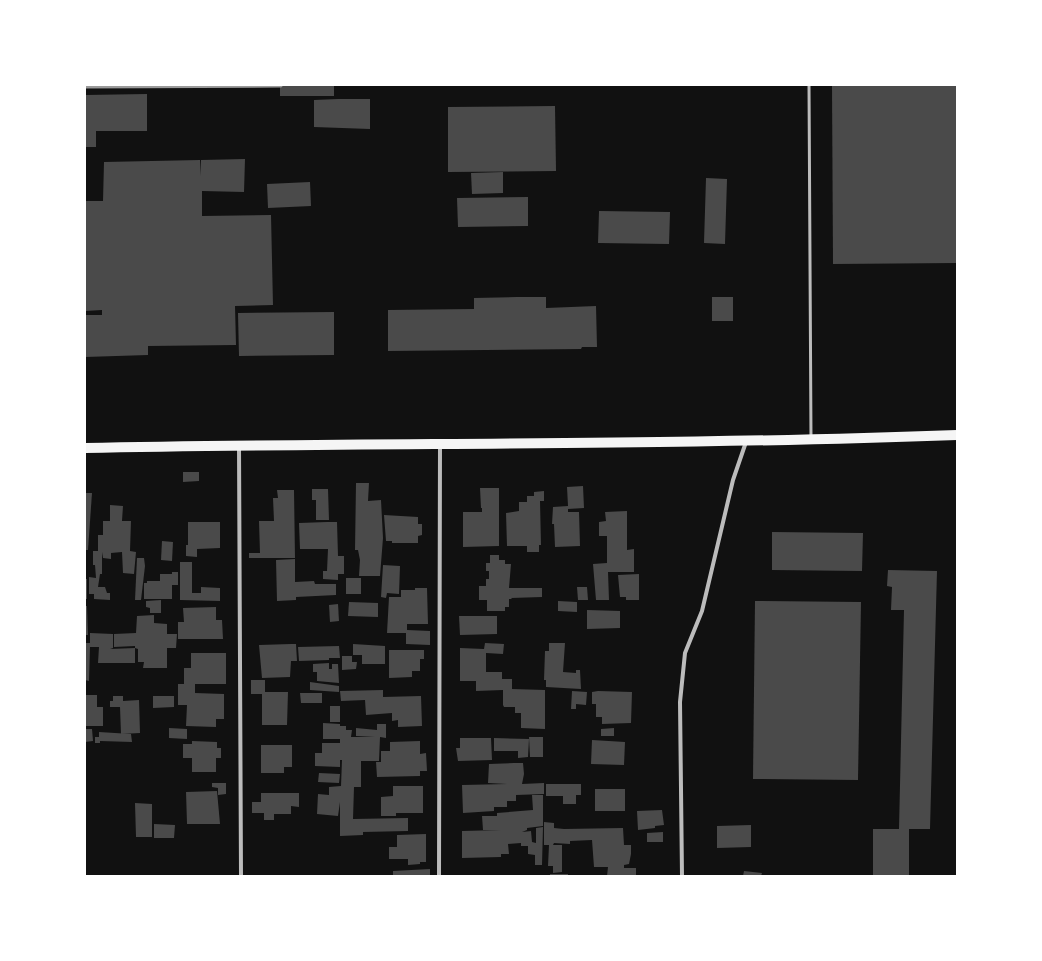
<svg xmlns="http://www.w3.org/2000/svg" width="1042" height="961" font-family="'DejaVu Sans',sans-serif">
	<rect width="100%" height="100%" fill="#111"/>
	<!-- building -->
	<g fill="#4a4a4a">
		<rect x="280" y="85" width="54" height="11"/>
		<polygon points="832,85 957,85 957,263 833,264"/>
		<polygon points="147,94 147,131 96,131 96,147 85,147 85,95"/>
		<polygon points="338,99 370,99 370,129 314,127 314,100"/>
		<polygon points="555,106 556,171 448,172 448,107"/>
		<polygon points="245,159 244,192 202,191 202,216 271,215 273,305 235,306 236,345 148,346 148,355 85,357 85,315 102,315 102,310 85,311 85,201 103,201 104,162 200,160 200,176 201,160"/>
		<polygon points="503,172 503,193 472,194 471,173"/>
		<polygon points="706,178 727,179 725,244 704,243"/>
		<polygon points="310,182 311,206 268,208 267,184"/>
		<polygon points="528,197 528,226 458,227 457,198"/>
		<polygon points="599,211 670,212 669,244 598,243"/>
		<polygon points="517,297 546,297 546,308 596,306 597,347 582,347 581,349 388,351 388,310 474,309 474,298"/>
		<rect x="712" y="297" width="21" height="24"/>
		<polygon points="334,312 334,355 239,356 238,313"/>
		<polygon points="183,472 199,472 199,481 183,482"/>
		<polygon points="356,483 369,483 368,501 381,500 383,538 380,576 359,576 360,560 358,550 355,550"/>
		<polygon points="583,486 584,508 568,509 568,512 579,512 580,546 555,547 554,524 552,524 553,507 568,506 567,487"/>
		<polygon points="480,488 499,488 499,546 463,547 463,512 482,512 482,508 481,508"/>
		<polygon points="312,489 328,489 329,520 316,520 316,500 312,500"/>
		<polygon points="277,490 294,490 295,558 249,558 249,553 260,553 259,521 274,521 273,498 278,498"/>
		<polygon points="544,491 544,501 540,501 541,545 539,545 539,552 527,552 527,546 507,546 506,513 519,511 519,502 527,502 527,496 534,496 534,492"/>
		<polygon points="85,493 92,493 88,550 85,550"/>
		<polygon points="110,505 123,506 122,521 131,521 130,551 136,552 134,574 123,573 122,552 111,553 111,559 103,558 102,552 102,574 100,574 98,587 105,587 107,593 110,593 110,600 94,599 94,594 89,594 89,577 96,578 95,565 93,565 93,551 98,551 98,535 103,535 103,521 110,521"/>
		<polygon points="627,511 627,550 634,549 634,572 608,572 609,600 596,600 593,564 607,563 607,536 599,536 599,522 606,521 605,512"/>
		<polygon points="384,515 418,517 418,524 422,524 422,535 418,536 418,543 392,543 392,541 386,541"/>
		<polygon points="188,522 220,522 220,548 197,549 197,557 186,556 186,545 188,545"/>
		<polygon points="327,522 337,522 338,556 344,556 344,574 338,574 338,580 323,579 323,571 327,571 328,549 300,549 299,523"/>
		<polygon points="772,532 863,533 862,571 772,570"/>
		<polygon points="162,541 173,542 172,561 161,560"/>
		<polygon points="490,555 499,555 499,560 505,560 505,564 511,564 509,588 542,588 542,597 511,598 512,599 509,599 509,607 505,607 505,611 487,611 487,600 479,600 479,586 486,586 486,579 489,579 489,571 486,571 486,563 490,563"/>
		<polygon points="137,558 144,558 145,566 141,600 135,600"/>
		<polygon points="295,559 295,582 314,581 315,584 336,584 336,595 296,597 296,600 277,601 276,560"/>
		<polygon points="180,562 192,562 192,593 201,593 201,587 220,588 220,601 180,600"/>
		<polygon points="383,565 400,566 399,594 387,593 386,598 381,597"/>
		<polygon points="888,570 937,571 930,829 909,829 909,876 873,876 873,829 899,829 904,610 891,610 892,587 887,586"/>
		<polygon points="172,572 178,572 178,585 172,585 172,599 144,599 144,583 147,583 147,581 160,581 160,574 172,574"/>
		<polygon points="639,574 639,600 626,600 626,597 620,597 618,575"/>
		<rect x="346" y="578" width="15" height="16"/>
		<rect x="85" y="579" width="2" height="20"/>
		<polygon points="577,587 587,587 588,600 578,600"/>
		<polygon points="415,588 427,588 428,624 407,624 407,630 430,631 430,645 406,644 406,633 387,633 389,597 401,597 401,590 415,590"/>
		<polygon points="161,600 161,613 150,613 150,608 146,607 146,601"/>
		<polygon points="558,601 577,602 577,612 558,611"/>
		<polygon points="755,601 861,602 858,780 753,779"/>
		<polygon points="349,602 378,603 378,617 348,616"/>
		<polygon points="338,604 339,621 330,622 329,605"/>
		<polygon points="85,606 87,606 88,635 85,635"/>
		<polygon points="216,607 216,620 222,620 223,639 178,639 178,622 184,622 183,608"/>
		<polygon points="587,610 620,611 620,628 587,629"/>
		<polygon points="154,615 154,623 167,624 167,634 177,634 176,648 167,648 167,668 143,668 144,662 138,662 138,649 135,648 135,663 98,663 99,647 90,647 89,681 85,680 85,643 90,643 90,633 113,634 113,648 110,649 135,648 135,646 114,647 114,634 136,633 137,616"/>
		<polygon points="459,616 497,616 497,634 460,635"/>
		<polygon points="485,643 504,644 503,654 486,653 486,672 502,672 502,679 512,679 512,689 545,690 545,729 521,728 521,713 515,713 515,707 504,707 503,705 503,690 476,691 476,681 460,681 460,648 484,649"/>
		<polygon points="549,643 565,643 563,672 576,673 576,670 580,670 581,689 546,687 546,680 544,680 545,651 549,651"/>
		<polygon points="291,644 296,644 297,661 291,661 290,677 262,678 259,645"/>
		<polygon points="353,644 385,646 385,664 362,664 362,655 353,655"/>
		<polygon points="339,646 340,658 329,658 329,660 299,661 298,647"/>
		<polygon points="389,650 424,650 424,659 420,659 420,671 412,671 412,677 389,678"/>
		<polygon points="191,653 226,653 226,684 195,684 195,693 224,694 224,719 216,719 216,727 186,726 187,705 178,705 178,684 184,684 184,668 191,668"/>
		<polygon points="342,656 352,656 352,662 357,662 356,669 342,670"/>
		<polygon points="329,663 329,669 332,669 332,664 338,664 339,683 317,681 317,672 313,672 313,664"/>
		<polygon points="251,680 265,680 265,692 288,692 287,725 262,725 262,694 251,694"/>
		<polygon points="310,682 339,686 339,692 310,690"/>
		<polygon points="383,690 383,697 421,696 422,726 398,727 398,720 392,721 392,713 366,715 365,700 341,701 340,691"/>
		<polygon points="572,691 587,692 586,705 576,704 576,709 571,709"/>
		<polygon points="598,691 632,692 631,723 602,724 602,717 596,717 596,704 592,704 592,692"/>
		<polygon points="300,693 322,693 322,703 301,703"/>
		<polygon points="85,695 97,695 97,707 103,707 103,726 85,726"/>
		<polygon points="113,696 123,696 123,701 139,700 140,733 121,734 120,707 110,707 110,701 113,701"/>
		<polygon points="153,696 174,696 174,707 153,708"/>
		<rect x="330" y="706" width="10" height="16"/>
		<polygon points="323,723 340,724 340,726 346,726 346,730 352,730 351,737 375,737 356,736 356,728 377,730 377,724 386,724 386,738 380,737 379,761 361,761 361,787 354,787 353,819 408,818 408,831 363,832 363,835 340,836 340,802 338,816 317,814 318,794 329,795 329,787 341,786 342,760 340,760 340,767 315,766 315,753 322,753 322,743 340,743 340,739 323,739"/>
		<polygon points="169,728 187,729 187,739 169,738"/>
		<polygon points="614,728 614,736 601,736 601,729"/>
		<polygon points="85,729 92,729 93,741 85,742"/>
		<polygon points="99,732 131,734 132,742 100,741 100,743 95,743 95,737 99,737"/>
		<polygon points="529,737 543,737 543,757 530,757"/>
		<polygon points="460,738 491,738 492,760 458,761 456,748 460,748"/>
		<polygon points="494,738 529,739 528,757 518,758 518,751 494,751"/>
		<polygon points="592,740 625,742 624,765 591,764"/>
		<polygon points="192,741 217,742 217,748 221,748 221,758 216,758 216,772 192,772 192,758 183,758 183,744 192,744"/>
		<polygon points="420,741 420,754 426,753 427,771 420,771 420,776 377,777 376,762 381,762 381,751 390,751 390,742"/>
		<polygon points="261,745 292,745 292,767 284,767 284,773 261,773"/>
		<polygon points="514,763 523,763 524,774 522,784 544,783 544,794 516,795 516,801 507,801 507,807 494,807 494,811 463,813 462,785 507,784 488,783 489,764"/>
		<polygon points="319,773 340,774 339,783 318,782"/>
		<polygon points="212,783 226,783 226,794 218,795 218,788 212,787"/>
		<polygon points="546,784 581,784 581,795 576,795 576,804 563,804 563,796 546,796"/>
		<polygon points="393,786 423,786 423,813 396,813 396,816 381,816 381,797 393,796"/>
		<rect x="595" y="789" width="30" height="22"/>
		<polygon points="217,791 220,824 187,824 186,792"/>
		<polygon points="261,793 299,793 299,807 291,806 291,814 274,814 274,820 264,820 264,813 252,813 252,802 261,802"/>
		<polygon points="532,795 543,795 543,826 527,828 527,830 522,832 531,831 532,842 536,843 536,828 543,827 542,865 535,865 535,855 528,854 528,846 521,846 521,843 508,844 509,854 501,854 501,857 462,858 462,831 501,830 483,830 482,816 497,816 497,813 533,810"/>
		<polygon points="135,803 152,804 152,837 136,837"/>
		<polygon points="662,810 664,825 655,826 655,828 638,830 637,811"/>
		<polygon points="544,822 554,823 554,828 564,829 623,828 624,845 631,845 631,854 629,864 624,865 624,868 636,868 636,876 607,876 608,867 594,867 592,840 570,841 570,844 554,843 553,845 562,845 562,872 553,873 553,866 548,866 549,845 544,845"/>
		<polygon points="154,824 175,825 174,838 154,838"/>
		<polygon points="751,825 751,847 717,848 717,826"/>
		<polygon points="663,832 663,842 647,842 647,833"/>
		<polygon points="426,834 426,862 420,862 420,864 408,865 408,859 389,859 389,847 397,847 397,835"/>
		<polygon points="430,869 430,876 393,876 393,871"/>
		<polygon points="744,871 762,873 761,876 743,876"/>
		<rect x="550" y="874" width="18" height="2"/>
	</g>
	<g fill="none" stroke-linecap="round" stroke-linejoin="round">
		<!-- service -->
		<polyline stroke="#bcbcbc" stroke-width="3" points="809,85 811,437"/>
		<!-- minor -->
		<g stroke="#bcbcbc" stroke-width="4">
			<polyline points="239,446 241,876"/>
			<polyline points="439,876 440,444"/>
			<polyline points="682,876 680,702 685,653 702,611 733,480 746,442"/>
		</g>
		<!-- primary -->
		<path stroke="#f5f5f5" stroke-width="10" d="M85,448C376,442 667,446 957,435"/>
		<!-- rail -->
		<polyline stroke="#9a9a9a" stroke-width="3" points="85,87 281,86"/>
	</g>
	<!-- border -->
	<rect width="1042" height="961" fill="none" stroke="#ffffff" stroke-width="172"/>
</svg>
